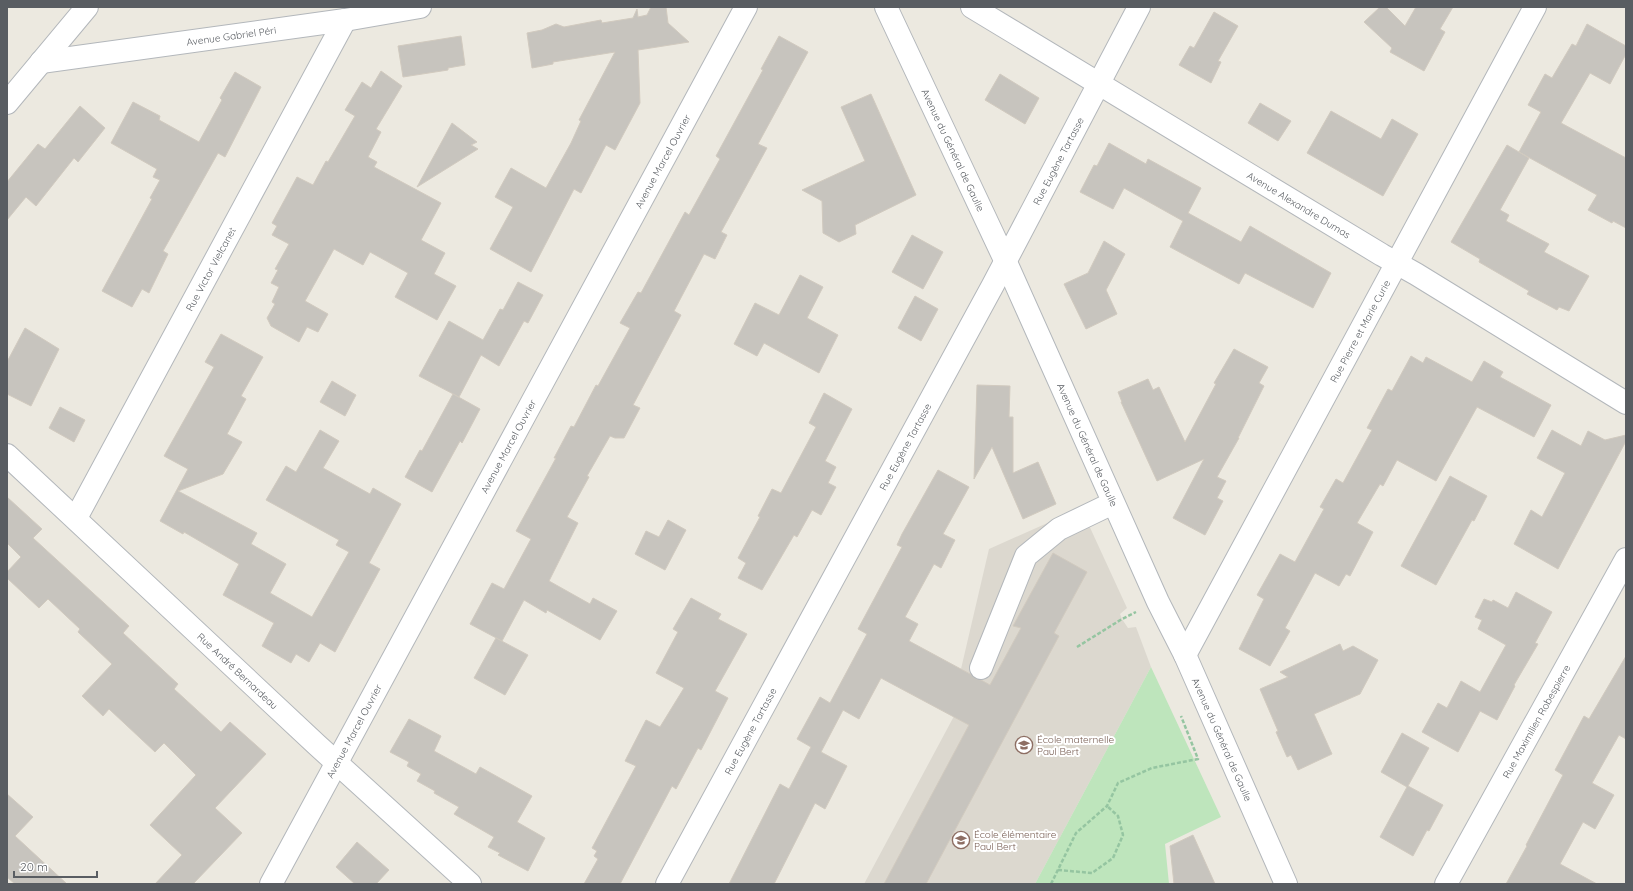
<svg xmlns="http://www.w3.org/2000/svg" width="1633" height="891" font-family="Quicksand,sans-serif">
	<rect width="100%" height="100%" fill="#ece9e0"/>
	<!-- education -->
	<polygon fill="#dcd8cf" points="1081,508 1127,608 1120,614 1122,619 1128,628 1136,627 1151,667 1035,884 864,884 975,677 961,669 989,549"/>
	<!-- green -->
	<polygon fill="#bee5bc" points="1151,667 1221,817 1165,844 1169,884 1035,884"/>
	<!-- building -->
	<g fill="#c7c4be" stroke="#d1cabf">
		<polygon points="651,7 666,7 668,23 689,42 638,50 640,103 615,150 606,145 581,193 574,189 531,272 490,249 513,207 495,197 511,168 546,188 571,143 581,121 579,120 615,52 553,62 553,64 532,68 527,33 542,30 556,24 564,27 601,20 602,23 633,18 637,9 638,17 647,15"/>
		<polygon points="1380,7 1386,7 1405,26 1416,7 1453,7 1440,29 1445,32 1424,71 1390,52 1392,48 1364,22"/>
		<polygon points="1214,12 1238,26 1218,61 1221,62 1211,83 1179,65 1190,46 1194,48"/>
		<polygon points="1587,24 1626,46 1626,54 1610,84 1590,73 1561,123 1626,158 1626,228 1613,221 1612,223 1588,210 1597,195 1519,152 1541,112 1528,105 1545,74 1552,78 1572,44 1576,46"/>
		<polygon points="461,36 465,65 448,68 448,70 403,77 398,46"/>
		<polygon points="779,36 808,52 758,144 767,148 721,232 727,235 715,259 704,254 674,311 681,315 633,405 640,408 624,438 615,438 610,436 587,476 589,477 567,517 578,523 549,581 590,604 593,598 617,611 600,640 547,610 546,613 524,600 502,641 470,624 492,583 504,589 531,539 516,531 556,458 554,458 571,426 574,427 596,385 598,386 630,328 620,323 638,292 641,293 685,212 689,215 720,159 716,156 763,70 761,69"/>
		<polygon points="381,71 402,86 376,129 381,132 368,157 377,162 374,167 441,203 421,240 445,253 434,274 456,286 437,320 395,297 408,273 370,252 363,265 334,249 305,301 328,314 318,332 307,327 299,342 271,326 267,318 275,304 272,302 279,287 271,283 278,270 275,269 289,244 272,235 277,226 272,223 297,177 313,185 326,161 328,162 355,116 345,110 362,82 371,88"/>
		<polygon points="235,72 261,87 225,157 218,153 163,251 168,254 149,293 142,289 132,307 102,291 152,199 150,198 160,180 153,177 157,169 111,143 133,102 160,116 159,120 199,142 222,100 220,98"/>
		<polygon points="1000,74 1039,98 1025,124 985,100"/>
		<polygon points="871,94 916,195 855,225 856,234 839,242 823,233 822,201 802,190 865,161 841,107"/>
		<polygon points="1260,103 1291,121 1278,141 1248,123"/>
		<polygon points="80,106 105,128 78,162 74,158 36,206 26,197 7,220 7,182 38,144 45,149"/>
		<polygon points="1331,111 1381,139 1392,119 1418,134 1383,196 1307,153"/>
		<polygon points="452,123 477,142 471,145 478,149 417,187"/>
		<polygon points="1109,143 1146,164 1148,159 1201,188 1188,213 1241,242 1250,226 1331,273 1313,308 1245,273 1239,284 1170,247 1183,221 1124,188 1113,209 1080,192 1094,165 1097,166"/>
		<polygon points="1507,145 1529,158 1500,210 1509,215 1506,221 1549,244 1544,252 1589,276 1569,311 1559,307 1557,310 1527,294 1529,291 1479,262 1480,259 1451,242"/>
		<polygon points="912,235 943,252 923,289 892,272"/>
		<polygon points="1104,241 1125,254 1106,290 1117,314 1086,329 1064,284 1088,273"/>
		<polygon points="800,275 823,287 807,318 838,335 819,373 764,343 757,356 734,344 755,303 779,315"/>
		<polygon points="518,282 543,295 528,323 524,321 499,366 481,355 459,397 419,376 449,321 483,340 500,309 503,310"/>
		<polygon points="915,296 938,309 921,341 898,328"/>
		<polygon points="25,328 59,349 31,406 7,394 7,362"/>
		<polygon points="221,334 263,357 241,396 246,399 227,434 242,442 223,474 178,491 257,533 251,544 286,564 270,593 312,617 349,552 336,545 339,540 266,500 286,466 296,472 320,430 339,441 323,468 370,494 373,488 401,504 369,563 380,569 335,652 320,643 309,662 296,654 291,663 262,646 274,623 223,595 239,564 184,532 183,534 160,521 188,469 164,456 214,367 205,362"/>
		<polygon points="1234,349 1268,367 1259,383 1264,386 1238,438 1239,438 1217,477 1226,481 1217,498 1223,501 1205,535 1173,518 1204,459 1157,481 1121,402 1122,402 1118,392 1148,379 1153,390 1159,387 1185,442 1216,384 1214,383"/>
		<polygon points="1411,356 1423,363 1426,357 1472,382 1484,361 1503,372 1500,377 1551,405 1534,437 1477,407 1436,481 1397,460 1383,486 1380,484 1357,523 1373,532 1350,576 1346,574 1339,586 1315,573 1285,628 1290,631 1270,666 1239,649 1264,599 1257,595 1280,554 1295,562 1324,509 1320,507 1336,479 1343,483 1372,430 1367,428 1388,389 1392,391"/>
		<polygon points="332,381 356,395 345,416 320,402"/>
		<polygon points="977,385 1010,386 1009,417 1013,417 1013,473 1038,462 1056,504 1023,519 992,447 974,479"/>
		<polygon points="824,393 852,409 825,461 836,467 828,483 836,487 821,515 812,510 797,537 794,535 762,590 738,578 746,563 738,558 760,517 758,516 772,489 781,493 816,427 809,423"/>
		<polygon points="453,394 480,409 462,443 460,441 432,492 405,477 420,450 422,451"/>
		<polygon points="60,407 85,420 74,442 49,428"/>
		<polygon points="1552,430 1581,446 1588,431 1605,440 1626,435 1626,441 1558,569 1514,544 1531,510 1542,517 1565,473 1537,458"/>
		<polygon points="938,470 969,487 943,534 955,540 941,568 934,564 905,617 918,624 909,641 970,674 976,679 981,680 990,685 1021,628 1013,626 1053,553 1087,572 1054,633 1059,636 926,884 884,884 969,725 881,678 859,719 843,710 821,752 847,766 825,809 815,803 774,884 729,884 780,784 789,789 811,747 797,739 820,697 830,703 867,634 858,629 902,547 897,545 902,534"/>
		<polygon points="1450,476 1487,496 1474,521 1472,520 1436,585 1401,566"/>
		<polygon points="7,497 42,529 33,538 129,626 123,633 178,684 174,689 221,732 230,722 266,754 215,808 242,833 193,884 155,884 182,855 150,825 196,775 164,743 155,752 109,709 103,716 82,696 112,664 78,632 80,629 48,599 39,608 7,578 7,572 21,557 7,543"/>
		<polygon points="668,520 686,530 665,570 635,554 646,531 659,537"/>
		<polygon points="1516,592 1552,612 1535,643 1538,644 1514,685 1515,686 1497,720 1480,711 1458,752 1422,732 1438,703 1447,708 1461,681 1480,692 1506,645 1478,629 1482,620 1475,617 1484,599 1492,602 1493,600 1508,608"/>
		<polygon points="691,598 721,614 718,619 747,634 715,691 728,698 701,750 698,748 676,789 672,786 620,884 584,884 598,859 594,856 597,851 592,848 636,766 625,761 646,720 660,727 684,688 656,673 678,632 673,629"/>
		<polygon points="496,638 528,655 505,695 474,678"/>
		<polygon points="1340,644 1343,651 1353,646 1378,660 1360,694 1314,714 1332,754 1298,770 1291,755 1287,757 1276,732 1278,731 1260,689 1288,677 1280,672"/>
		<polygon points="1626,656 1626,739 1619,735 1592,783 1614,795 1595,829 1583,822 1560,864 1597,884 1506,884 1527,846 1526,845 1563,775 1555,770 1584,716 1589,719"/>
		<polygon points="409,719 441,736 434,751 476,774 480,767 532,796 517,822 545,838 528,871 498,855 500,853 488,847 494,837 454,814 459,807 434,793 435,791 417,781 421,774 407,766 409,762 390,752"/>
		<polygon points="1402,733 1429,748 1408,786 1443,805 1429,831 1427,830 1413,856 1380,837 1407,787 1381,772"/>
		<polygon points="7,794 33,817 15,836 67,884 15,884 7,877"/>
		<polygon points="1193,835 1215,884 1174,884 1170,846"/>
		<polygon points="357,842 389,870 376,884 355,884 336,867"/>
	</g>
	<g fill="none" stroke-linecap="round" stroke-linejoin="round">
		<defs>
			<g id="minor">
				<path id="s1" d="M886,7L1005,260L1158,602L1185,655L1286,884"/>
				<path id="s2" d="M972,7L1382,255L1416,274L1626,403"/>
				<path id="s3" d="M41,62L345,20L420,7"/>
				<polyline points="7,103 87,7"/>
				<path id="s4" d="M7,455L317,745L470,884"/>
				<path id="s5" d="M76,518L345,20"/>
				<path id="s6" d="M1185,655L1535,7"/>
				<polyline points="981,668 1026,556 1059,529 1113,503"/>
				<path id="s7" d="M271,884L746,7"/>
				<path id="s8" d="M667,884L993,285L1139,7"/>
				<path id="s9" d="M1446,884L1626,559"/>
			</g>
		</defs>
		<!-- minor casing -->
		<use href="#minor" stroke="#b3b7bb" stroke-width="24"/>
		<!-- path -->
		<g stroke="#95c5a1" stroke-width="2.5" stroke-dasharray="4 2" stroke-linecap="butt">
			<polyline points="1077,647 1122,619 1136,612"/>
			<polyline points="1058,870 1092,873 1113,858 1123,835 1118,816 1107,806"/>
			<polyline points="1051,884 1076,833 1107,806 1118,783 1152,768 1198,759 1181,716"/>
		</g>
		<!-- minor -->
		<use href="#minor" stroke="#fff" stroke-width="22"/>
	</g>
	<!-- icons -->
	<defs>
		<symbol id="school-ring" viewBox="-11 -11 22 22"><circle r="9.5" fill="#fff" stroke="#8d6e63" stroke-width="1.5"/><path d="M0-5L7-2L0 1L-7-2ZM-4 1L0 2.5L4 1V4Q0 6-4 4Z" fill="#8d6e63"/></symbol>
	</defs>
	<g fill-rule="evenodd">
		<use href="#school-ring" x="1014" y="735" width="20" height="20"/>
		<use href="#school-ring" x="951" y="830" width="20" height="20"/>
	</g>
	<g text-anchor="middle" stroke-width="4" stroke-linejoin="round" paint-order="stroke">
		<!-- street labels -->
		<g font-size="10" fill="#595d62" stroke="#fff">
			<text dy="4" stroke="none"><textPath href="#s3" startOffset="192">Avenue Gabriel Péri</textPath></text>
			<text dy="4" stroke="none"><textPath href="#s1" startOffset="158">Avenue du Général de Gaulle</textPath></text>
			<text dy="4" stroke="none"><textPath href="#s7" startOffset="822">Avenue Marcel Ouvrier</textPath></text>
			<text dy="4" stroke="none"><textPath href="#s8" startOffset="822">Rue Eugène Tartasse</textPath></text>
			<text dy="4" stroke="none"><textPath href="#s2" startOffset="382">Avenue Alexandre Dumas</textPath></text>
			<text dy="4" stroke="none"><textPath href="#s5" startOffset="283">Rue Victor Vielcanet</textPath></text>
			<text dy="4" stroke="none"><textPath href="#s6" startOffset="368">Rue Pierre et Marie Curie</textPath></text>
			<text dy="4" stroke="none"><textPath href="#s1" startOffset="482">Avenue du Général de Gaulle</textPath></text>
			<text dy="4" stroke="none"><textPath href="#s7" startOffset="498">Avenue Marcel Ouvrier</textPath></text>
			<text dy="4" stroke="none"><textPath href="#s8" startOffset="498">Rue Eugène Tartasse</textPath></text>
			<text dy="4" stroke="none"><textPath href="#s4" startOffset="316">Rue André Bernardeau</textPath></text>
			<text dy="4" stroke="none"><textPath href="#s9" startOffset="186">Rue Maximilien Robespierre</textPath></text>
			<text dy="4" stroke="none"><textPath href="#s7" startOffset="174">Avenue Marcel Ouvrier</textPath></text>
			<text dy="4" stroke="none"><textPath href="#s8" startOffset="174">Rue Eugène Tartasse</textPath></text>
			<text dy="4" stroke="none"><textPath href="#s1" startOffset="806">Avenue du Général de Gaulle</textPath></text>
		</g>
		<!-- education labels -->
		<g font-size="10" fill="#785e54" stroke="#fff" text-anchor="start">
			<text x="1037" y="743">École maternelle<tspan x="1037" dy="12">Paul Bert</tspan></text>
			<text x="974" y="838">École élémentaire<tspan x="974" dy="12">Paul Bert</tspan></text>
		</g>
	</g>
	<!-- border -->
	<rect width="1633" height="891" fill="none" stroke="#595d62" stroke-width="16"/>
	<!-- scale -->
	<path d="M14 871v6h83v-6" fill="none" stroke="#595d62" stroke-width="2"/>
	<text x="20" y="871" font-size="12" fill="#595d62" stroke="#ffffff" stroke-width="3" paint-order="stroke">20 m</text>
</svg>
